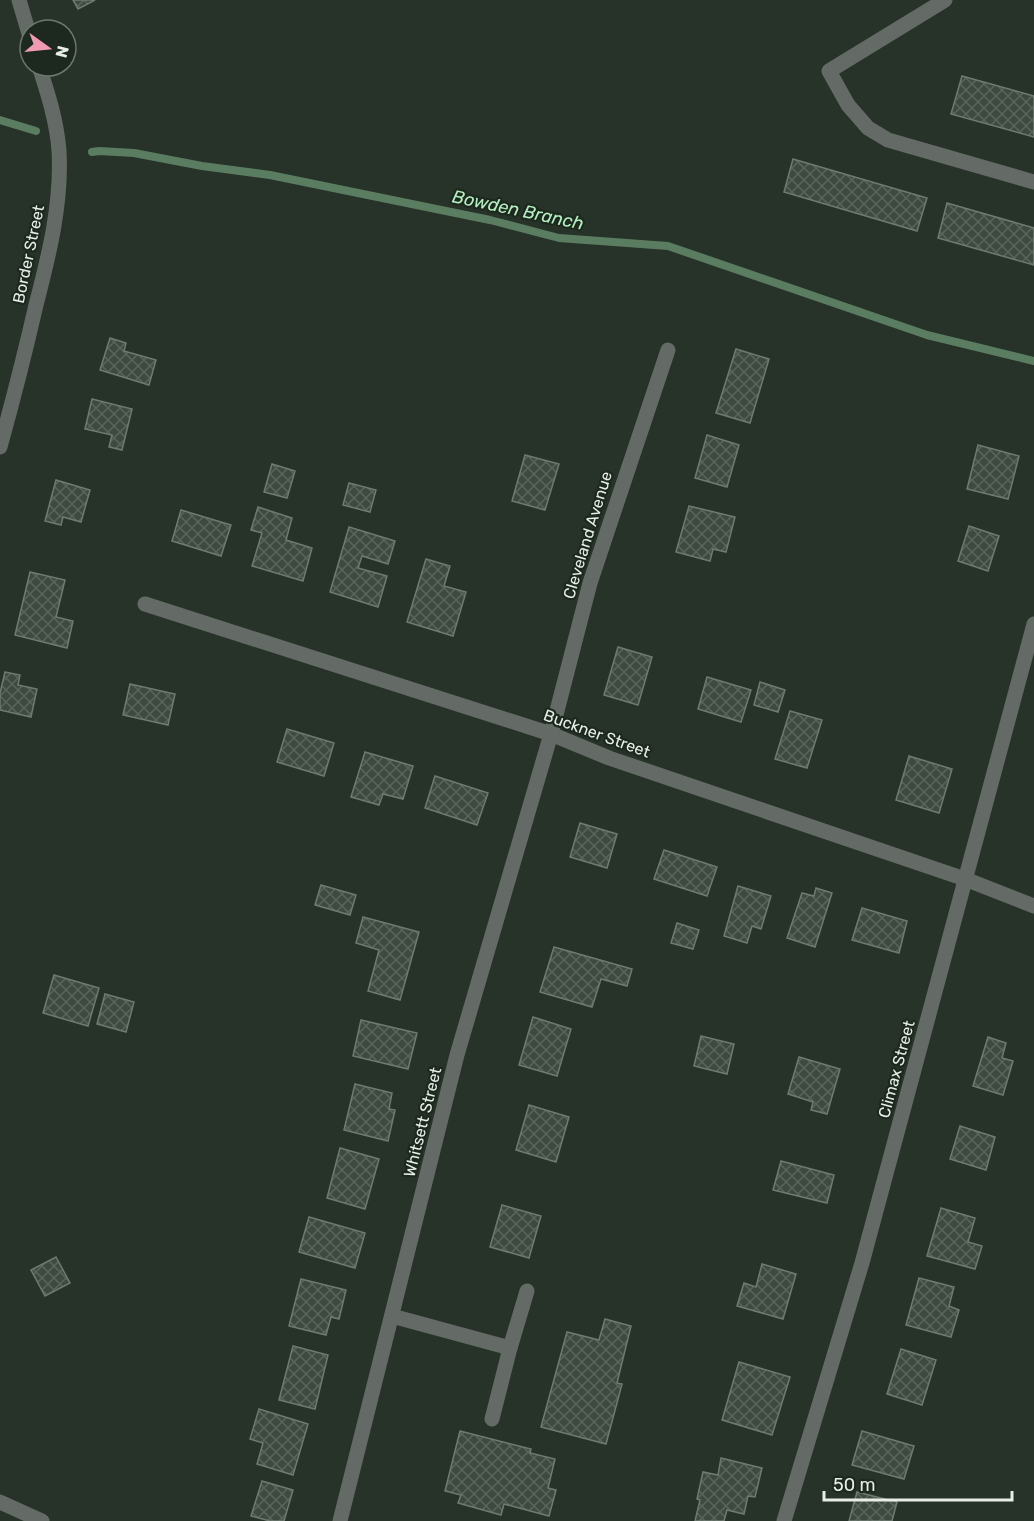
<svg xmlns="http://www.w3.org/2000/svg" width="1034" height="1521" font-family="Rubik,sans-serif">
	<defs>
		<pattern id="building-cross-hatch" width="8" height="8" patternUnits="userSpaceOnUse" patternTransform="scale(1.5)"><rect width="8" height="8" fill="#3e4a40"/><path d="M0 0l8 8M0 8l8-8" fill="none" stroke="#5a645c"/></pattern>
	</defs>
	<rect width="100%" height="100%" fill="#273229"/>
	<g fill="none" stroke-linecap="round" stroke-linejoin="round">
		<!-- stream -->
		<g stroke="#5a7d61" stroke-width="8">
			<polyline points="0,120 36,131"/>
			<polyline points="92,152 99,151 134,153 202,166 270,175 490,220 559,238 668,246 927,335 1034,361"/>
		</g>
	</g>
	<!-- building -->
	<g fill="url(#building-cross-hatch)" stroke="#6e7b70" stroke-width="1.5">
		<polygon points="73,0 95,0 78,9"/>
		<polygon points="962,76 1034,96 1034,137 951,114"/>
		<polygon points="793,159 927,198 917,231 784,192"/>
		<polygon points="947,203 1034,228 1034,265 938,238"/>
		<polygon points="110,338 126,343 124,351 156,360 149,385 100,370"/>
		<polygon points="736,349 769,359 750,423 716,413"/>
		<polygon points="92,399 132,409 122,450 109,447 112,435 85,429"/>
		<polygon points="707,435 739,445 727,487 695,478"/>
		<polygon points="978,445 1019,456 1008,499 967,489"/>
		<polygon points="525,455 559,464 545,510 512,501"/>
		<polygon points="272,464 295,471 287,498 264,492"/>
		<polygon points="56,480 90,490 81,522 63,517 61,525 45,521"/>
		<polygon points="349,483 376,490 370,512 343,505"/>
		<polygon points="689,506 735,517 726,552 713,549 710,561 676,552"/>
		<polygon points="258,507 292,518 286,540 312,548 303,581 252,566 262,533 251,530"/>
		<polygon points="181,510 231,525 221,556 172,541"/>
		<polygon points="969,526 999,536 988,571 958,561"/>
		<polygon points="349,527 395,541 388,564 362,556 358,568 387,576 378,607 330,592"/>
		<polygon points="426,559 450,566 444,586 466,592 453,636 407,622"/>
		<polygon points="30,572 65,580 56,617 73,621 67,648 15,635"/>
		<polygon points="618,647 652,657 638,705 604,695"/>
		<polygon points="5,672 20,675 18,685 37,689 31,717 0,710 0,693"/>
		<polygon points="707,677 751,690 741,722 698,709"/>
		<polygon points="760,682 785,690 778,712 754,705"/>
		<polygon points="130,684 175,694 168,725 123,715"/>
		<polygon points="790,711 822,720 807,768 775,759"/>
		<polygon points="287,729 334,743 324,776 277,762"/>
		<polygon points="365,752 413,766 403,799 383,794 379,805 351,797"/>
		<polygon points="909,756 952,769 939,813 896,800"/>
		<polygon points="435,776 488,793 477,825 425,808"/>
		<polygon points="580,823 617,834 607,868 570,857"/>
		<polygon points="664,850 717,867 707,896 654,879"/>
		<polygon points="321,885 356,895 350,915 315,905"/>
		<polygon points="738,886 771,896 761,929 752,926 747,943 724,936"/>
		<polygon points="816,888 832,893 815,947 787,938 802,893 814,896"/>
		<polygon points="862,908 907,921 899,953 852,940"/>
		<polygon points="363,917 419,932 400,1000 368,991 379,950 356,943"/>
		<polygon points="677,923 699,930 693,949 671,943"/>
		<polygon points="554,947 632,969 627,986 601,979 592,1007 540,992"/>
		<polygon points="54,975 99,988 88,1026 43,1013"/>
		<polygon points="105,994 134,1002 126,1032 97,1024"/>
		<polygon points="533,1017 571,1029 557,1076 519,1065"/>
		<polygon points="361,1020 417,1033 408,1069 353,1056"/>
		<polygon points="701,1036 734,1044 727,1074 694,1066"/>
		<polygon points="988,1037 1006,1043 1002,1058 1013,1061 1003,1095 973,1086"/>
		<polygon points="799,1057 840,1069 827,1114 811,1110 813,1102 788,1094"/>
		<polygon points="355,1084 392,1093 389,1109 395,1110 388,1141 344,1130"/>
		<polygon points="529,1105 569,1117 556,1162 516,1150"/>
		<polygon points="960,1126 995,1137 986,1170 950,1159"/>
		<polygon points="340,1148 379,1159 365,1209 327,1198"/>
		<polygon points="781,1161 834,1175 827,1203 773,1190"/>
		<polygon points="502,1205 541,1216 529,1258 490,1247"/>
		<polygon points="941,1208 975,1218 968,1242 982,1246 975,1269 927,1256"/>
		<polygon points="309,1217 365,1233 355,1268 299,1252"/>
		<polygon points="56,1257 70,1283 45,1296 31,1270"/>
		<polygon points="762,1264 796,1274 783,1319 737,1306 744,1283 756,1287"/>
		<polygon points="919,1278 954,1287 949,1306 959,1310 951,1337 906,1325"/>
		<polygon points="301,1279 346,1290 339,1319 331,1317 326,1335 289,1326"/>
		<polygon points="605,1319 631,1326 617,1383 622,1384 606,1444 541,1427 567,1332 599,1340"/>
		<polygon points="293,1346 328,1355 315,1409 279,1400"/>
		<polygon points="901,1349 936,1360 922,1405 887,1394"/>
		<polygon points="739,1362 790,1377 772,1435 722,1420"/>
		<polygon points="259,1409 308,1424 293,1475 257,1464 263,1443 250,1439"/>
		<polygon points="460,1431 531,1449 530,1453 555,1459 548,1488 556,1490 549,1516 504,1504 501,1515 458,1503 461,1495 445,1491"/>
		<polygon points="862,1431 914,1446 904,1479 852,1465"/>
		<polygon points="721,1458 762,1468 755,1497 748,1496 744,1514 727,1510 724,1521 695,1521 700,1500 697,1499 703,1472 718,1475"/>
		<polygon points="262,1481 293,1490 284,1521 270,1521 251,1516"/>
		<polygon points="857,1492 897,1502 892,1521 849,1521"/>
	</g>
	<g fill="none" stroke-linecap="round" stroke-linejoin="round">
		<!-- minor -->
		<g stroke="#646a65" stroke-width="15">
			<polyline points="19,0 30,37"/>
			<polyline points="945,0 829,71 848,105 868,128 888,140 1034,182"/>
			<path d="M0,447C13,400 25,353 36,305C49,255 62,203 59,151C57,122 48,94 39,66"/>
			<polyline points="145,604 551,734 609,758 965,879 1034,906"/>
			<polyline points="392,1316 510,1348 492,1419"/>
			<polyline points="510,1348 527,1291"/>
			<polyline points="0,1502 42,1521"/>
			<polyline points="340,1521 457,1055 551,734 590,583 668,350"/>
			<polyline points="784,1521 862,1263 1034,624"/>
		</g>
	</g>
	<g text-anchor="middle" stroke-width="4.5" stroke-linejoin="round" paint-order="stroke">
		<!-- street labels -->
		<g font-size="16" fill="#e7eee8" stroke="#1d281f">
			<text transform="translate(28 254) rotate(-78)" y="6">Border Street</text>
			<text transform="translate(587 535) rotate(-73)" y="6">Cleveland Avenue</text>
			<text transform="translate(597 733) rotate(20)" y="6">Buckner Street</text>
			<text transform="translate(896 1069) rotate(-75)" y="6">Climax Street</text>
			<text transform="translate(422 1122) rotate(-76)" y="6">Whitsett Street</text>
		</g>
		<!-- water labels -->
		<g font-size="18" font-style="italic" fill="#b5f0c0" stroke="#1d281f">
			<text transform="translate(518 210) rotate(12)" y="6">Bowden Branch</text>
		</g>
	</g>
	<!-- north arrow -->
	<g transform="translate(48 48) rotate(105)"><circle r="28" fill="#1d281f" stroke="#6e776f" stroke-width="1.5"/>
	<path d="M0-4.5L10 22L0 15L-10 22Z" fill="#f09ab4"/>
	<text y="-9" font-size="16" font-weight="bold" text-anchor="middle" fill="#e7eee8">N</text>
	</g>
	<!-- scale -->
	<path d="M824 1491v9h188v-9" fill="none" stroke="#e7eee8" stroke-width="3"/>
	<text x="833" y="1491" font-size="18" fill="#e7eee8" stroke="#1d281f" stroke-width="4.5" paint-order="stroke">50 m</text>
</svg>
